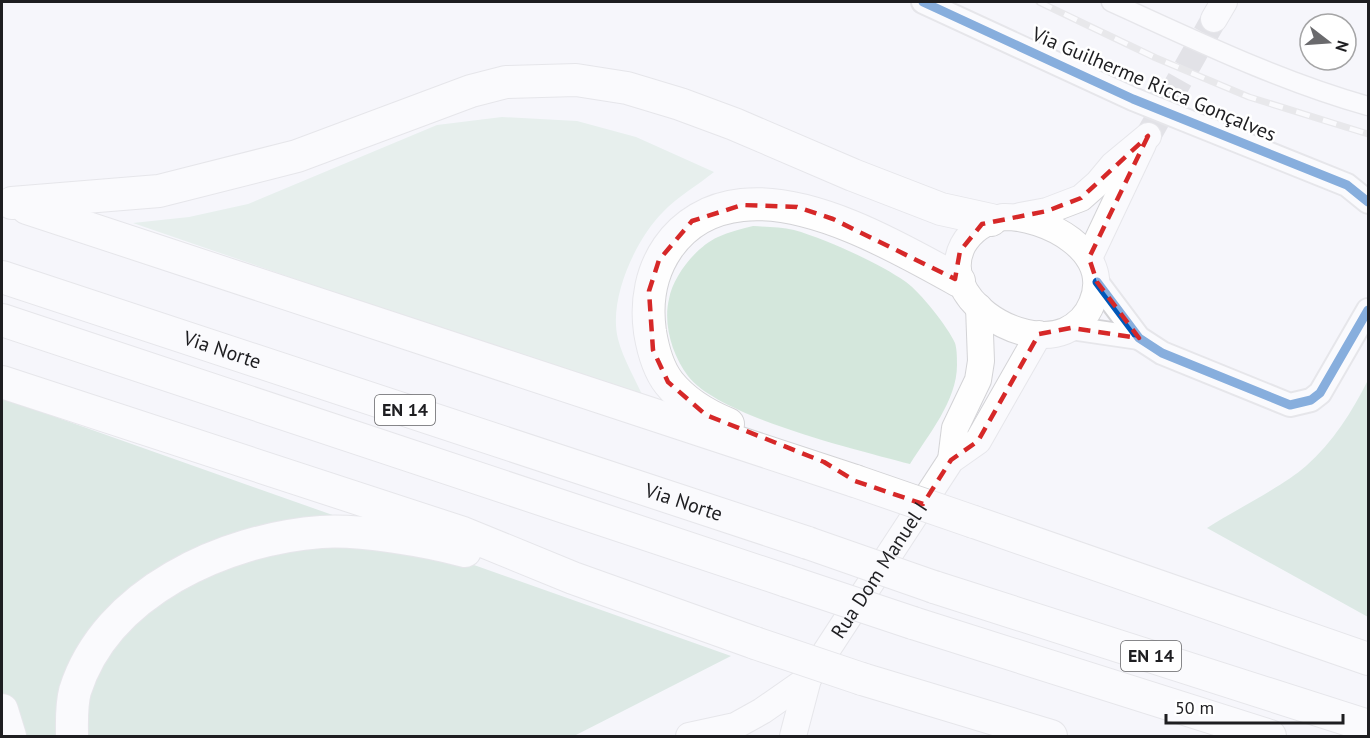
<svg xmlns="http://www.w3.org/2000/svg" width="1370" height="738" font-family="'PT Sans',sans-serif">
	<rect width="100%" height="100%" fill="#f6f6fb"/>
	<!-- green -->
	<g fill="#d4e7dc">
		<path d="M502,117L577,121L636,137L714,172C698,185 677,197 663,212C635,240 608,300 618,339C623,359 636,380 644,399L133,223L189,217L248,204L437,125Z"/>
		<path d="M753,226C766,227 781,227 794,230C826,239 879,263 906,282C920,292 948,327 955,343C957,349 957,359 957,365C957,401 928,435 910,464C858,450 719,417 688,376C672,355 663,324 669,299C673,276 696,247 718,237C729,232 741,229 753,226Z"/>
	</g>
	<!-- forest -->
	<g fill="#bedaca">
		<path d="M1368,380V617L1207,528C1235,510 1282,487 1306,466C1333,442 1352,412 1368,380Z"/>
		<polygon points="2,398 731,656 574,736 2,736"/>
	</g>
	<g fill="none" stroke-linecap="round" stroke-linejoin="round">
		<!-- secondary-tunnel -->
		<polyline stroke="#cbcbcf" stroke-width="26" stroke-dasharray="26 13" stroke-linecap="butt" points="1148,136 1214,19"/>
		<defs>
			<path id="minor" d="M1111,2C1195,40 1279,81 1368,106"/>
			<g id="tertiary">
				<polyline points="923,2 1133,99 1347,185 1368,202"/>
				<polyline points="1097,282 1139,338 1162,353 1290,405 1311,400 1320,393 1368,310"/>
				<polyline points="1071,328 1139,338"/>
			</g>
			<g id="secondary">
				<polyline points="1214,19 1224,2"/>
				<polyline points="1020,216 1047,211 1081,198 1098,183 1113,165 1148,136"/>
				<path d="M1003,217C1045,216 1114,251 1092,303C1087,316 1078,325 1065,331C1019,350 936,296 963,245C972,229 986,221 1003,217Z"/>
				<polyline points="1089,258 1143,144"/>
				<polyline points="951,460 955,428 978,380 981,361 979,307"/>
				<polyline points="689,736 735,726 762,711 808,679"/>
				<path id="s1" d="M793,736L808,679L951,460L978,441L1039,334"/>
			</g>
			<g id="trunk">
				<polyline points="12,203 159,191 297,156 471,91 506,82 576,80 627,88 680,104 734,124 853,175 941,209 991,220"/>
				<polyline points="27,208 855,481"/>
				<path id="s2" d="M2,277L808,543"/>
				<polyline points="2,320 787,581"/>
				<polyline points="2,382 463,533 573,578 755,643"/>
				<path d="M728,424C706,415 685,403 669,383C658,369 653,350 650,332C641,269 676,212 742,205C811,197 900,248 959,281"/>
				<polyline points="974,522 1368,659"/>
				<polyline points="934,587 1368,726"/>
				<polyline points="913,623 1270,736"/>
				<polyline points="862,679 1051,736"/>
				<polyline points="2,710 10,736"/>
				<path d="M72,736C72,722 71,706 75,691C106,592 225,539 321,532C359,529 428,541 465,551"/>
			</g>
		</defs>
		<!-- minor casing -->
		<use href="#minor" stroke="#d3d3d6" stroke-width="21"/>
		<!-- tertiary casing -->
		<use href="#tertiary" stroke="#d3d3d6" stroke-width="26"/>
		<!-- secondary casing -->
		<use href="#secondary" stroke="#d3d3d6" stroke-width="28"/>
		<!-- trunk casing -->
		<use href="#trunk" stroke="#d3d3d6" stroke-width="34"/>
		<!-- minor -->
		<use href="#minor" stroke="#fefefe" stroke-width="18"/>
		<!-- tertiary -->
		<use href="#tertiary" stroke="#fefefe" stroke-width="22"/>
		<!-- secondary -->
		<use href="#secondary" stroke="#fefefe" stroke-width="26"/>
		<!-- trunk -->
		<use href="#trunk" stroke="#fefefe" stroke-width="32"/>
		<defs>
			<polyline id="rail" points="1039,2 1156,58 1249,97 1368,134"/>
		</defs>
		<!-- rail casing -->
		<use href="#rail" stroke="#d7d7d8" stroke-width="7"/>
		<!-- rail -->
		<use href="#rail" stroke="#fff" stroke-width="4.5" stroke-dasharray="14" stroke-linecap="butt"/>
		<defs>
			<g id="trunk-bridge">
				<polyline points="855,481 974,522"/>
				<polyline points="808,543 934,587"/>
				<polyline points="787,581 913,623"/>
				<polyline points="755,643 862,679"/>
			</g>
		</defs>
		<!-- trunk-bridge casing -->
		<use href="#trunk-bridge" stroke="#d3d3d6" stroke-width="34" stroke-linecap="butt"/>
		<!-- trunk-bridge -->
		<use href="#trunk-bridge" stroke="#fefefe" stroke-width="32"/>
		<defs>
			<g id="cycleway">
				<polyline points="923,2 1133,99 1347,185 1368,202"/>
				<polyline points="1097,282 1139,338 1162,353 1290,405 1311,400 1320,393 1368,310"/>
			</g>
		</defs>
		<!-- cycleway casing -->
		<use href="#cycleway" stroke="#fff" stroke-width="13"/>
		<!-- cycleway -->
		<use href="#cycleway" stroke="#0057b8" stroke-width="9"/>
	</g>
	<!-- marked area -->
	<path d="M0 0H1370V738H0ZM1148,136L1089,258L1097,282L1139,338L1071,328L1039,334L978,441L951,460L923,504L855,481L824,462L706,415L668,382L653,350L649,291L659,260L692,221L742,205L797,207L833,219L955,279L960,251L982,224L1047,211L1081,198Z" fill="#f6f6fb" fill-opacity=".55" fill-rule="evenodd"/>
	<path fill="none" stroke="#d62828" stroke-width="4.5" stroke-dasharray="12 8" stroke-linejoin="round" d="M1148,136L1089,258L1097,282L1139,338L1071,328L1039,334L978,441L951,460L923,504L855,481L824,462L706,415L668,382L653,350L649,291L659,260L692,221L742,205L797,207L833,219L955,279L960,251L982,224L1047,211L1081,198Z"/>
	<g text-anchor="middle" stroke-width="5" stroke-linejoin="round" paint-order="stroke">
		<!-- shield labels -->
		<g fill="#fff" stroke="#626264" stroke-width="1.5">
			<rect x="375" y="395" width="60" height="30" rx="4.5"/>
			<rect x="1121" y="641" width="60" height="30" rx="4.5"/>
		</g>
		<g font-size="18" font-weight="bold" fill="#1e1e21">
			<text x="405" y="416">EN 14</text>
			<text x="1151" y="662">EN 14</text>
		</g>
		<!-- street labels -->
		<g font-size="20" fill="#1e1e21" stroke="#fff">
			<text transform="translate(1154 84) rotate(23)" y="7">Via Guilherme Ricca Gonçalves</text>
			<text dy="7" stroke="none"><textPath href="#s2" startOffset="232">Via Norte</textPath></text>
			<text dy="7" stroke="none"><textPath href="#s2" startOffset="718">Via Norte</textPath></text>
			<text dy="7" stroke="none"><textPath href="#s1" startOffset="189">Rua Dom Manuel I</textPath></text>
		</g>
	</g>
	<!-- border -->
	<rect width="1370" height="738" fill="none" stroke="#1e1e21" stroke-width="6"/>
	<!-- north arrow -->
	<g transform="translate(1328 42) rotate(107)"><circle r="28" fill="#ffffff" stroke="#a5a5a6" stroke-width="1.5"/>
	<path d="M0-4.5L10 22L0 15L-10 22Z" fill="#6a6a6d"/>
	<text y="-9" font-size="16" font-weight="bold" text-anchor="middle" fill="#1e1e21">N</text>
	</g>
	<!-- scale -->
	<path d="M1166 714v9h177v-9" fill="none" stroke="#1e1e21" stroke-width="3"/>
	<text x="1175" y="714" font-size="18" fill="#1e1e21" stroke="#ffffff" stroke-width="4.5" paint-order="stroke">50 m</text>
</svg>
